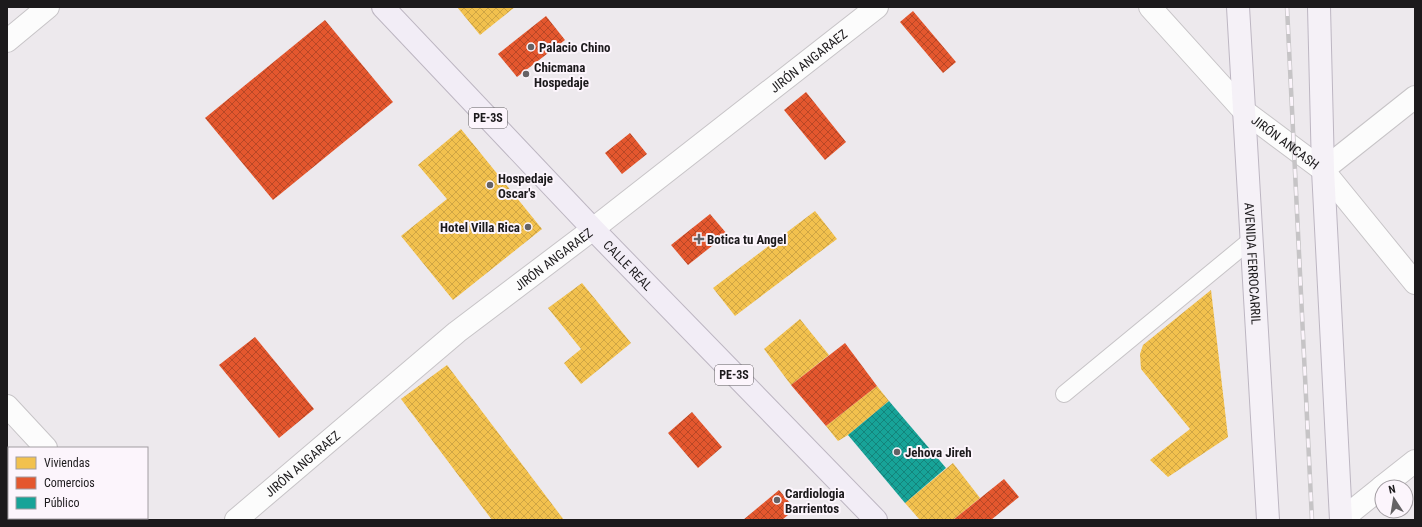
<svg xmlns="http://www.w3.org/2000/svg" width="1422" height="527" font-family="'Roboto Condensed',sans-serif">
	<defs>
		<pattern id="homes-cross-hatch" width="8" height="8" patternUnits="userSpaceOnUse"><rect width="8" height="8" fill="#f2c14e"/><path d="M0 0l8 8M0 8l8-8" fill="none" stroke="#cfa544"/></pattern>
		<pattern id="shops-cross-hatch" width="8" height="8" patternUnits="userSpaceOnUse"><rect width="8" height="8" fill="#e4572e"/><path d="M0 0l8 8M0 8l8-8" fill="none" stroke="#b84726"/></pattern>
		<pattern id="public-cross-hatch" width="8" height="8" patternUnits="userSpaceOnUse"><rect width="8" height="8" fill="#17a398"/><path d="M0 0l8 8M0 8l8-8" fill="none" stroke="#14847b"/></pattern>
	</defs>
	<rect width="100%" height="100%" fill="#ede9ed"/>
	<!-- homes -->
	<g fill="url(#homes-cross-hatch)">
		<polygon points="457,7 515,7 480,35"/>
		<polygon points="461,129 542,229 453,300 401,236 447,199 418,165"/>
		<polygon points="815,211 837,239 735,316 713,288"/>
		<polygon points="582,283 631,343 581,384 564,363 581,349 548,308"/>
		<polygon points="1211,290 1228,437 1168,477 1150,460 1190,429 1141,369 1140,354 1143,345"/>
		<polygon points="800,319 829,355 791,385 764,349"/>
		<polygon points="447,365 564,520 492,520 401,399"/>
		<polygon points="877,386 889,401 848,435 838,441 826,426"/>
		<polygon points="953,463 980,498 953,520 920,520 905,503"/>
	</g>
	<!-- shops -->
	<g fill="url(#shops-cross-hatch)">
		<polygon points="913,11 956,62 943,73 900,22"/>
		<polygon points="546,16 565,40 517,77 498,54"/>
		<polygon points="325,20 393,102 273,200 205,118"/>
		<polygon points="806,92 846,142 825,160 784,110"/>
		<polygon points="630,133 647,154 622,174 605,153"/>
		<polygon points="710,214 727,234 688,265 671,245"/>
		<polygon points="255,337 314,409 279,438 219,365"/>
		<polygon points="845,343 877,386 826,426 791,385"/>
		<polygon points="692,412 722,447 698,468 668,433"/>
		<polygon points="1004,479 1019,497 991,520 953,520"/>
		<polygon points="779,490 795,509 782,520 743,520"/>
		<polygon points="27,518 51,518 49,520 29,520"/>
	</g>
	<!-- public -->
	<polygon fill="url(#public-cross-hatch)" points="889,401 946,468 905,503 848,435"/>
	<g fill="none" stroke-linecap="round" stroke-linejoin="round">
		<defs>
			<polyline id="service" points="1064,394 1252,239"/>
			<g id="minor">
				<path id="s1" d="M1150,7L1244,111L1323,170L1415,283"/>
				<polyline points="1323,170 1415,97"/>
				<polyline points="7,406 46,448"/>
				<polyline points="1382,487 1415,461"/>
				<polyline points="109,518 111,520"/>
				<path id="s2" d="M236,520L457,332L593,229L877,7"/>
				<polyline points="1341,520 1382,487"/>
			</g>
			<polyline id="tertiary" points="7,41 48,7"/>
			<g id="primary">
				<path id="s3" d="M1238,7L1268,520"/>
				<polyline points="1319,7 1323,170 1341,520"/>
			</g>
			<g id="trunk">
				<path id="s4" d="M383,7L593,229L876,520"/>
			</g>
		</defs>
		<!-- service casing -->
		<use href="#service" stroke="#c7c4c7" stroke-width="18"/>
		<!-- minor casing -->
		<use href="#minor" stroke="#c7c4c7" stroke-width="24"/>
		<!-- tertiary casing -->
		<use href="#tertiary" stroke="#c7c4c7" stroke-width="24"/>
		<!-- primary casing -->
		<use href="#primary" stroke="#bdb6c2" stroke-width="24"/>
		<!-- trunk casing -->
		<use href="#trunk" stroke="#bdb6c2" stroke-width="24"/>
		<!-- service -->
		<use href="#service" stroke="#fcfcfc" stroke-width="16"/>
		<!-- minor -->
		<use href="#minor" stroke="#fcfcfc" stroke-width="22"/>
		<!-- tertiary -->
		<use href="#tertiary" stroke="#fcfcfc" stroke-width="22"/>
		<!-- primary -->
		<use href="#primary" stroke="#f5f1f7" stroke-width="22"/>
		<!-- trunk -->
		<use href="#trunk" stroke="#f2edf6" stroke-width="22"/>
		<defs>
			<polyline id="rail" points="1287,7 1312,520"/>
		</defs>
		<!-- rail casing -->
		<use href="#rail" stroke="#c6c4c6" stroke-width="4.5"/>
		<!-- rail -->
		<use href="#rail" stroke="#fcf5fc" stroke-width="3" stroke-dasharray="9" stroke-linecap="butt"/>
	</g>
	<!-- markers -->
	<g fill="#656265" stroke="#fcf5fc" stroke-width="1.5">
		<circle cx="531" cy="47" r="4"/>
		<circle cx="526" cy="74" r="4"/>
		<circle cx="490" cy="185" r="4"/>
		<circle cx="528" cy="227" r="4"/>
		<path d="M697 233h4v4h4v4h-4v4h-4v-4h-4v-4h4z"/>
		<circle cx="897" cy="452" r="4"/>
		<circle cx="777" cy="500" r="4"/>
	</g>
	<g text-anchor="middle" stroke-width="4" stroke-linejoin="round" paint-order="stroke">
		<!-- shield labels -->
		<g fill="#fcf5fc" stroke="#5f5c5f" stroke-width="1">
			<rect x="469" y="108" width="38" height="20" rx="3"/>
			<rect x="715" y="365" width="38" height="20" rx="3"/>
		</g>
		<g font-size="12" font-weight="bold" fill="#1c1a1c">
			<text x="488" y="122">PE-3S</text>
			<text x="734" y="379">PE-3S</text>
		</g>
		<!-- poi labels -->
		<g font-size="13" font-weight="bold" fill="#1c1a1c" stroke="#fcf5fc" text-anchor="start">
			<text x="539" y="52">Palacio Chino</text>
			<text x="534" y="72">Chicmana<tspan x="534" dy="15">Hospedaje</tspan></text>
			<text x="498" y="183">Hospedaje<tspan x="498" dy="15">Oscar's</tspan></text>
			<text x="520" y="232" text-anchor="end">Hotel Villa Rica</text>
			<text x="707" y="244">Botica tu Angel</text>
			<text x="905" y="457">Jehova Jireh</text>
			<text x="785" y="498">Cardiologia<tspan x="785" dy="15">Barrientos</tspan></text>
		</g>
		<!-- street labels -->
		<g font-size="13" fill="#1c1a1c" stroke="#fcf5fc">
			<text dy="5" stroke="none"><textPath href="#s2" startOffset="734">JIRÓN ANGARAEZ</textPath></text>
			<text dy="5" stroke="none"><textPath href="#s1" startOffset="192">JIRÓN ANCASH</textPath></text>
			<text dy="5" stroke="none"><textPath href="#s2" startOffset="411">JIRÓN ANGARAEZ</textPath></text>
			<text dy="5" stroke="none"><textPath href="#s3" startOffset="257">AVENIDA FERROCARRIL</textPath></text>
			<text dy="5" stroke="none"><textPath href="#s4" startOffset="356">CALLE REAL</textPath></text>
			<text dy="5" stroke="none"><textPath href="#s2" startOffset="87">JIRÓN ANGARAEZ</textPath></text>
		</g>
	</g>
	<!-- border -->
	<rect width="1422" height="527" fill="none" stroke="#1c1a1c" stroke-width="16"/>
	<!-- legend -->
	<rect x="8" y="447" width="140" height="72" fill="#fcf5fc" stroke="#a29da2"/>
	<rect x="16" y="457" width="20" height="12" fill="#f2c14e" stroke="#a29da2"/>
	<text x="44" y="467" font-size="12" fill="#1c1a1c">Viviendas</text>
	<rect x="16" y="477" width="20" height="12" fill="#e4572e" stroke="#a29da2"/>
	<text x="44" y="487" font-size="12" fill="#1c1a1c">Comercios</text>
	<rect x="16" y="497" width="20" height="12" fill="#17a398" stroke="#a29da2"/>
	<text x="44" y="507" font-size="12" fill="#1c1a1c">Público</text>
	<!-- north arrow -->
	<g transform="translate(1394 499) rotate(348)"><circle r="19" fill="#fcf5fc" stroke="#a29da2"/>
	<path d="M0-3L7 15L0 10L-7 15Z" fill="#656265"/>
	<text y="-6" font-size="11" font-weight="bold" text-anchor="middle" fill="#1c1a1c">N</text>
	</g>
</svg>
